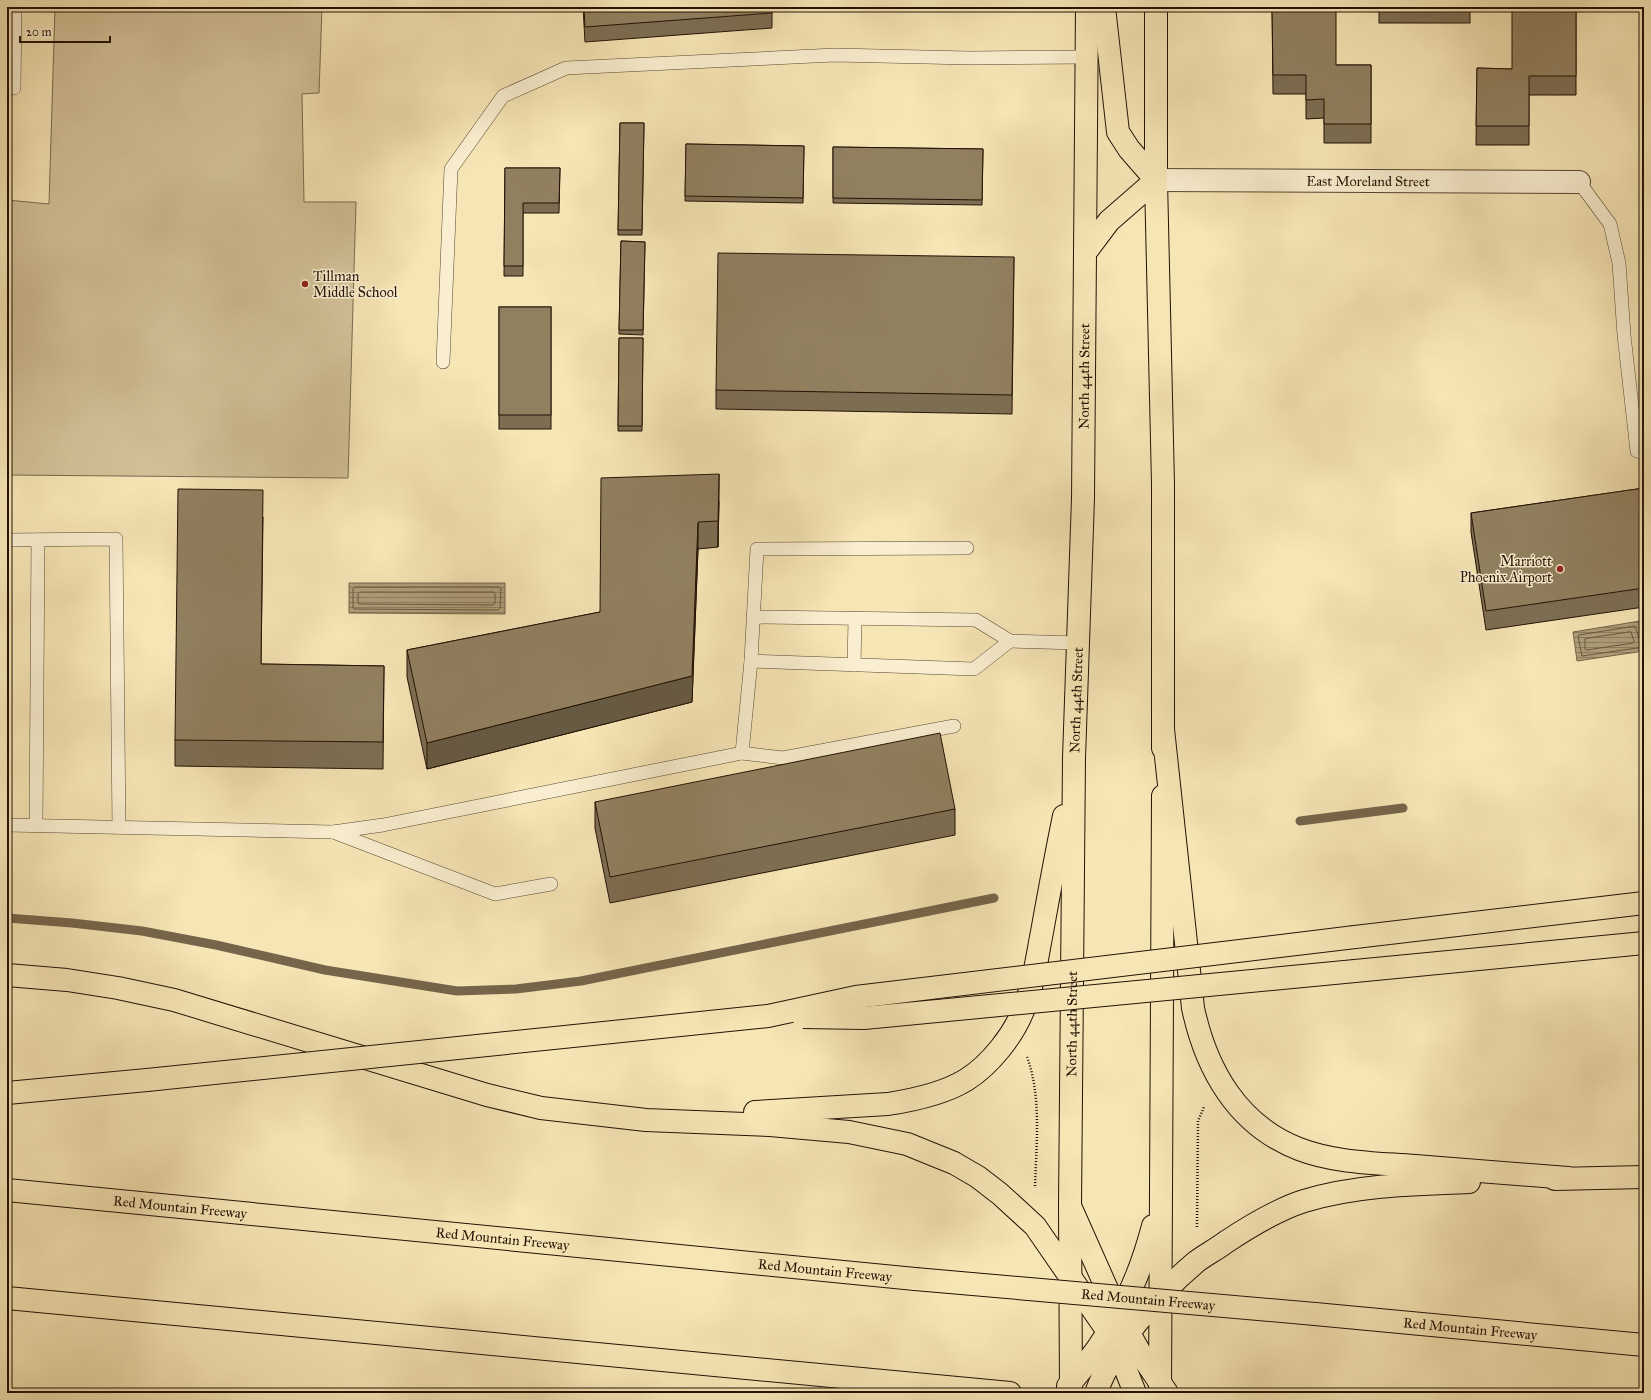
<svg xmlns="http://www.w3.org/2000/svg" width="1651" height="1400" font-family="'IM FELL Great Primer',serif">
	<defs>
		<pattern id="water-rules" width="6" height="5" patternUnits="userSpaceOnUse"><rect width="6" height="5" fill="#ae9d79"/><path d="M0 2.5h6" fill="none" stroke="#8d7f61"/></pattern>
	</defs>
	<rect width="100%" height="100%" fill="#f6e5b5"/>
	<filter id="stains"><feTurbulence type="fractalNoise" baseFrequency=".005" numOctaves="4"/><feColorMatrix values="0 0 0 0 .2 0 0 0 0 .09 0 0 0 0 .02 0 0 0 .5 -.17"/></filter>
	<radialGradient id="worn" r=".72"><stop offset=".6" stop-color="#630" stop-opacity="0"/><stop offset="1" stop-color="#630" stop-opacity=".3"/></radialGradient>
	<!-- green -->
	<polygon fill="#d2c197" stroke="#7a6a4e" points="55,7 322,7 319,93 302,94 304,202 356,202 348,478 7,475 7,200 49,204"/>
	<!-- water -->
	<g fill="url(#water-rules)" stroke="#76654a">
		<polygon points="349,583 505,583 505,614 349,613"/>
		<polygon points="1640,621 1644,651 1577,661 1573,632"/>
	</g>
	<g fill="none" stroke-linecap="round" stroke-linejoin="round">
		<!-- shore -->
		<g stroke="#68583e" stroke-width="1">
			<polygon points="355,587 499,587 501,589 500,608 498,610 355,609 353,608 353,589"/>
			<polygon points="360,592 494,592 495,594 495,603 493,605 360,604 358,603 358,594"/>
			<polygon points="1631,632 1634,641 1633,643 1587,650 1585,649 1585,639"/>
			<polyline points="1644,640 1639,638 1635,626 1579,635 1578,636 1582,656 1644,647"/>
		</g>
		<!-- stream -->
		<g stroke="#76654a" stroke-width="9">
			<polyline points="1300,821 1403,808"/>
			<polyline points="7,918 72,923 142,931 216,945 325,970 457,991 516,989 581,981 994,898"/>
		</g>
		<defs>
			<g id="service">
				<polyline points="7,89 14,88 15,7"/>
				<polyline points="1579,182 1610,224 1619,263 1624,335 1637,451 1644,453"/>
				<polyline points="443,362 451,169 503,96 566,68 835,55 970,58 1087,57"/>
				<polyline points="7,540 116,539 119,827"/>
				<polyline points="753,617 976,620 1010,641 1078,643"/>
				<polyline points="751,661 974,669 1010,641"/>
				<polyline points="854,665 855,619"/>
				<polyline points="742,753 783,758 954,726"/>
				<polyline points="7,825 333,832 495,894 551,884"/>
				<polyline points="36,825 38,540"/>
				<polyline points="333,832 383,825 742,753 751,661 757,549 967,548"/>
			</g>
			<g id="minor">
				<path id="s1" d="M1156,180L1579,182"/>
			</g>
			<g id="primary">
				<polyline points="1104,7 1118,132 1129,149 1156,180"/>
				<polyline points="1156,7 1156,180 1163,484 1163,748"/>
				<polyline points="1085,253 1109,221 1156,180"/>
				<polyline points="7,975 67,980 118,988 174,1000 487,1095 541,1108 646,1120 770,1125 849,1132 907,1144 954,1163 978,1177 1000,1194 1035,1226 1109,1333 1118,1350 1135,1393"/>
				<path d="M755,1112L888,1104C914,1100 943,1094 966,1080C990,1065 1014,1035 1024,1008C1034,984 1037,957 1042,932C1049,893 1056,855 1064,816"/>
				<path d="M1068,1386C1112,1335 1136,1290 1153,1226"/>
				<polyline points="1160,1392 1163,796"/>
				<path id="s2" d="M1071,1393L1070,1206L1074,758L1083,498L1087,7"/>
			</g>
			<g id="motorway">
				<path d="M1163,729L1193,1008C1206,1069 1237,1125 1299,1149C1335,1163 1377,1163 1415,1166C1466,1170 1517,1174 1568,1178"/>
				<polyline points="1355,937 1644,903"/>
				<polyline points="1355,971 1644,943"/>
				<polyline points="7,1093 147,1080"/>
				<polyline points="1555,1179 1644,1177"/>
				<path id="s3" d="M7,1190L915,1279"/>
				<polyline points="1070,1206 1119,1316 1142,1356 1167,1393"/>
				<polyline points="7,1298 1010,1393"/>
				<path id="s4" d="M1315,1314L1644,1345"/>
				<path d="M1096,1393C1114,1343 1156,1296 1196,1262C1205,1255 1217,1249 1226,1242C1250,1226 1276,1210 1304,1201C1357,1185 1414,1184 1469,1182"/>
			</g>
		</defs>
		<!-- service casing -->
		<use href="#service" stroke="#584730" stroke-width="14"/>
		<!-- minor casing -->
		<use href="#minor" stroke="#584730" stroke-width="24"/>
		<!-- primary casing -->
		<use href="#primary" stroke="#231204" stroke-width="24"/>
		<!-- motorway casing -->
		<use href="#motorway" stroke="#231204" stroke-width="24"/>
		<!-- path -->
		<g stroke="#231204" stroke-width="2.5" stroke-dasharray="1 2" stroke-linecap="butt">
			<path d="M1027,1057C1042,1097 1036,1146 1035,1188"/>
			<polyline points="1197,1227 1198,1121 1204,1107"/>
		</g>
		<!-- service -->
		<use href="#service" stroke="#f9eecf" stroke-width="13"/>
		<!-- minor -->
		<use href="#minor" stroke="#f9eecf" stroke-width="22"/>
		<!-- primary -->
		<use href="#primary" stroke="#f6e5b5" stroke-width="22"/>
		<!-- motorway -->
		<use href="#motorway" stroke="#f6e5b5" stroke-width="22"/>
		<defs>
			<g id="motorway-bridge">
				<polyline points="803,1017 864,1018 1355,971"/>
				<polyline points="147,1080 768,1016 856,997 1355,937"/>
				<path id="s5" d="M915,1279L1315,1314"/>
			</g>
		</defs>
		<!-- motorway-bridge casing -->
		<use href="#motorway-bridge" stroke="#231204" stroke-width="24" stroke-linecap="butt"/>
		<!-- motorway-bridge -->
		<use href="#motorway-bridge" stroke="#f6e5b5" stroke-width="22"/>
	</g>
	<!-- wall -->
	<g fill="#7d6e53" stroke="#231204">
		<polygon points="583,7 772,7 772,28 585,42"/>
		<polygon points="1272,7 1336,65 1371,65 1371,143 1324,143 1324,118 1306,119 1306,94 1273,94"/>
		<rect x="1379" y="7" width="91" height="16"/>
		<polygon points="1576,7 1576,95 1529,95 1529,145 1476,145 1477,68 1512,69"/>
		<polygon points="620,123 644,123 642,235 618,235"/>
		<polygon points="686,144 804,146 803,203 685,201"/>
		<polygon points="833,147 983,149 982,205 833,203"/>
		<polygon points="505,168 560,168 559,213 523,213 523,276 504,276"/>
		<polygon points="621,241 645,242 643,335 619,334"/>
		<polygon points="1014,257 1012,414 716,409 716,390"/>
		<rect x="499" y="307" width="52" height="122"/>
		<polygon points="619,338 643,338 642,431 618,431"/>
		<polygon points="1644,488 1644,607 1486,630 1471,532 1471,513"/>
		<polygon points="719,501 718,547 698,549 692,702 427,769 407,677 407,650 600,612"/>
		<polygon points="263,517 261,664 384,666 383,769 175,766 175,740"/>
		<polygon points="595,802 955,809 955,835 610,903 595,828"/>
	</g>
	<!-- shaded-wall -->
	<g fill="#665a43" stroke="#231204">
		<polygon points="719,474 719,501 718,547 718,521"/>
		<polygon points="698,522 698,549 692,702 427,769 427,743 692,676"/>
	</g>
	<!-- building -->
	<g fill="#918060" stroke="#231204">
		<polygon points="584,7 772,7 772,13 585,27"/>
		<polygon points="1272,7 1336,7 1336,65 1371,65 1371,124 1324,124 1324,99 1306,100 1306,75 1273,75"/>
		<rect x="1379" y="7" width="91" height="1"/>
		<polygon points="1512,7 1576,7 1576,76 1529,76 1529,126 1476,126 1477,68 1512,69"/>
		<polygon points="620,123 644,123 642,230 618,230"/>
		<polygon points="686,144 804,146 803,198 685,196"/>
		<polygon points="833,147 983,149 982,200 833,198"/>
		<polygon points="505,168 560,168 559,203 523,203 523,266 504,266"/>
		<polygon points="621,241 645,242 643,330 619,330"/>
		<polygon points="718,253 1014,257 1012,395 716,390"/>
		<rect x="499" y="307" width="52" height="108"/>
		<polygon points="619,338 643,338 642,426 618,426"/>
		<polygon points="719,474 718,521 698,522 692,676 427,743 407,650 600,612 601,478"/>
		<polygon points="1644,488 1644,588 1486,611 1471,513"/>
		<polygon points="178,489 263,490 261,664 384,666 383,742 175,740"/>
		<polygon points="940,733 955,809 610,877 595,802"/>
	</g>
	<!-- markers -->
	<g fill="#8f2418" stroke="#f9eecf" stroke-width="1.5">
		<circle cx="305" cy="284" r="4"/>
		<circle cx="1560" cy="569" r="4"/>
	</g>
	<g text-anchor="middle" stroke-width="3" stroke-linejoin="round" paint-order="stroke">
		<!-- street labels -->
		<g font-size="14" fill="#231204" stroke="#f9eecf">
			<text dy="5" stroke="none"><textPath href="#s1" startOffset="212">East Moreland Street</textPath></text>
			<text dy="5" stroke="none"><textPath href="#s2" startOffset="1017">North 44th Street</textPath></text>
			<text dy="5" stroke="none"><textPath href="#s2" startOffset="693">North 44th Street</textPath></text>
			<text dy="5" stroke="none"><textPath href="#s2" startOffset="369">North 44th Street</textPath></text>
			<text dy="5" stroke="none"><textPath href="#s3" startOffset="174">Red Mountain Freeway</textPath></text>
			<text dy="5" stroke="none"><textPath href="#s3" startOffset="498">Red Mountain Freeway</textPath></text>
			<text dy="5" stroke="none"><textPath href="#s3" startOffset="822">Red Mountain Freeway</textPath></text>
			<text dy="5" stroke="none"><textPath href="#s5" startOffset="234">Red Mountain Freeway</textPath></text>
			<text dy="5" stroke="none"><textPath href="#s4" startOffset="156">Red Mountain Freeway</textPath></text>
		</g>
		<!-- poi labels -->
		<g font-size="14" fill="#231204" stroke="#f9eecf" text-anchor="start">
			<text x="313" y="281">Tillman<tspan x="313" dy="16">Middle School</tspan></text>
			<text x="1552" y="566" text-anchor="end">Marriott<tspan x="1552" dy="16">Phoenix Airport</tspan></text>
		</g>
	</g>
	<!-- margin -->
	<rect width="1651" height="1400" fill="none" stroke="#f6e5b5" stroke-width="24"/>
	<rect x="8" y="8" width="1635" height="1384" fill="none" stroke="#231204" stroke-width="2"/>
	<rect x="12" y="12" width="1627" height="1376" fill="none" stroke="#231204"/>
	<!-- scale -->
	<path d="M20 36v6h90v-6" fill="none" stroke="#231204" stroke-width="2"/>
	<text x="26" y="36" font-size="12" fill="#231204" stroke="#f9eecf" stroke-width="3" paint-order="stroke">20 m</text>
	<rect width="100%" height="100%" filter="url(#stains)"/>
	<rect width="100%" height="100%" fill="url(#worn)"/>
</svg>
